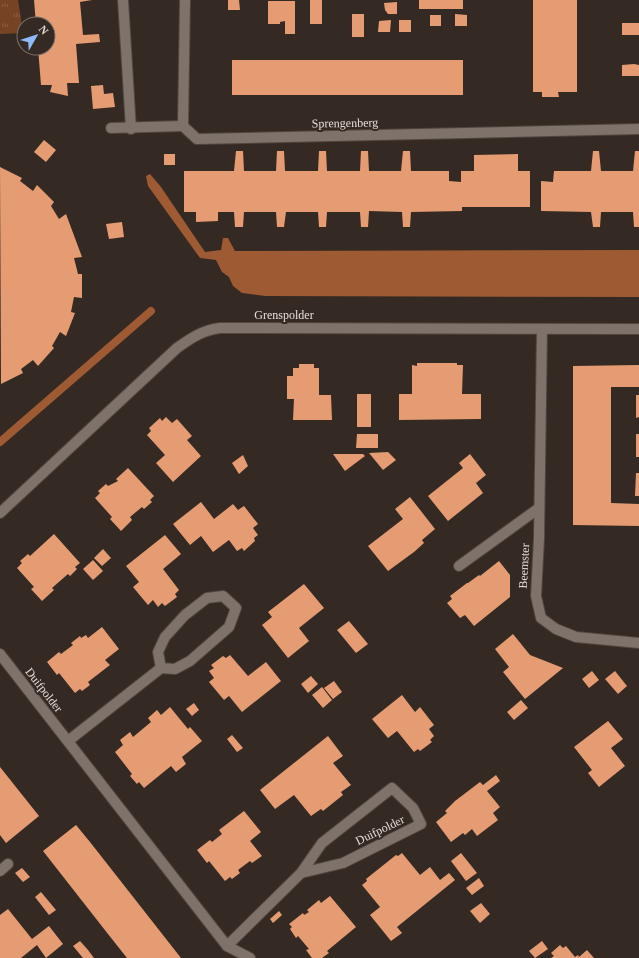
<svg xmlns="http://www.w3.org/2000/svg" width="639" height="958" font-family="'Times New Roman',serif">
	<defs>
		<pattern id="grass-tufts" width="24" height="20" patternUnits="userSpaceOnUse"><rect width="24" height="20" fill="#764325"/><path d="M3 7l-1-3M5 7V3M7 7l1-3M15 17l-1-3M17 17v-4M19 17l1-3" fill="none" stroke="#895e44"/></pattern>
	</defs>
	<rect width="100%" height="100%" fill="#352a23"/>
	<!-- grass -->
	<polygon fill="url(#grass-tufts)" points="0,0 18,0 23,33 0,34"/>
	<!-- water -->
	<polygon fill="#9e5a33" points="150,174 161,187 205,252 221,250 223,238 228,238 235,251 639,250 639,297 265,296 242,293 233,286 229,277 222,272 216,260 200,258 148,186 146,176"/>
	<g fill="none" stroke-linecap="round" stroke-linejoin="round">
		<!-- stream -->
		<polyline stroke="#9e5a33" stroke-width="8" points="0,442 151,311"/>
	</g>
	<!-- building -->
	<g fill="#e59c73">
		<polygon points="34,0 92,0 80,2 83,35 99,34 100,42 76,44 79,83 67,83 68,96 50,92 52,85 41,85 38,48 48,48 48,24 36,24"/>
		<polygon points="228,0 239,0 240,10 228,10"/>
		<rect x="310" y="0" width="12" height="24"/>
		<rect x="419" y="0" width="44" height="9"/>
		<polygon points="533,0 577,0 577,92 558,92 559,97 542,97 542,92 533,92"/>
		<polygon points="268,1 295,1 295,34 285,34 285,21 280,22 280,24 268,24"/>
		<polygon points="397,2 397,14 388,14 385,10 384,3"/>
		<rect x="352" y="14" width="12" height="23"/>
		<polygon points="455,14 467,15 467,26 455,26"/>
		<rect x="430" y="15" width="11" height="11"/>
		<polygon points="391,20 390,32 378,32 379,21"/>
		<rect x="399" y="20" width="12" height="12"/>
		<rect x="622" y="23" width="17" height="12"/>
		<rect x="232" y="60" width="231" height="35"/>
		<polygon points="634,64 639,65 639,76 622,76 622,65"/>
		<polygon points="103,85 104,94 113,93 115,107 93,109 91,86"/>
		<polygon points="44,140 56,150 46,162 34,152"/>
		<polygon points="236,151 243,151 244,171 276,171 277,151 284,151 285,171 318,171 319,151 326,151 327,171 360,171 361,151 368,151 369,171 401,171 403,151 410,151 411,171 449,171 449,181 461,182 461,171 474,171 474,155 518,154 518,171 530,171 530,207 462,207 462,211 411,212 410,227 403,227 402,212 369,211 368,227 361,227 360,212 327,212 326,227 319,227 318,212 286,212 284,227 277,227 276,212 244,212 243,227 235,227 234,212 218,212 218,221 196,222 196,212 184,212 184,171 234,171"/>
		<polygon points="593,151 599,151 601,171 633,171 635,151 639,151 639,227 634,227 633,212 601,212 600,227 593,227 591,212 541,211 541,181 553,182 554,171 591,171"/>
		<rect x="164" y="154" width="11" height="11"/>
		<polygon points="0,167 22,178 20,181 33,191 37,185 54,202 51,206 59,219 66,214 82,257 74,258 78,274 82,274 82,298 74,297 71,312 75,313 66,336 60,332 52,346 54,348 38,366 33,360 21,369 23,373 1,384"/>
		<polygon points="122,222 124,237 109,239 106,224"/>
		<polygon points="417,363 457,363 457,365 463,365 462,394 481,394 481,419 399,420 399,394 412,394 412,365 417,366"/>
		<polygon points="299,364 314,364 314,368 319,368 319,395 331,395 332,420 293,420 294,399 287,399 287,376 293,376 293,368 299,368"/>
		<polygon points="639,365 639,387 611,387 611,503 639,504 639,526 573,525 573,366"/>
		<rect x="357" y="394" width="14" height="33"/>
		<polygon points="636,395 639,395 639,417 636,418"/>
		<polygon points="166,417 172,423 177,419 192,436 187,440 201,456 173,482 156,463 165,455 147,435 151,431 149,428 160,418 162,421"/>
		<polygon points="357,434 378,434 378,448 356,448"/>
		<rect x="636" y="434" width="3" height="23"/>
		<polygon points="388,452 396,460 383,470 369,453"/>
		<polygon points="333,454 363,454 365,456 345,471"/>
		<polygon points="470,454 486,475 476,483 483,493 448,521 428,496 463,468 459,463"/>
		<polygon points="243,455 248,466 239,474 232,463"/>
		<polygon points="128,468 154,496 150,500 152,502 144,509 142,507 130,517 132,520 121,531 110,519 112,517 95,498 100,493 98,491 106,484 108,486 118,481 116,479"/>
		<polygon points="636,473 639,473 639,496 635,496"/>
		<polygon points="410,497 435,529 422,540 424,543 414,552 388,571 368,546 403,519 395,509"/>
		<polygon points="201,502 214,519 233,504 238,510 244,506 258,524 253,528 258,535 254,538 255,541 244,551 242,548 237,551 229,540 213,552 201,536 190,545 173,524"/>
		<polygon points="54,534 80,563 75,567 77,569 70,576 68,574 52,588 54,590 42,601 31,589 34,587 17,568 22,563 20,561 28,554 30,556"/>
		<polygon points="165,535 181,554 163,569 179,590 175,594 177,597 165,606 162,603 158,607 153,600 148,605 133,587 139,582 126,566"/>
		<polygon points="103,549 111,558 102,566 94,558"/>
		<polygon points="93,560 103,571 93,580 83,569"/>
		<polygon points="499,561 510,575 510,597 474,626 465,615 460,618 447,603 452,599 450,596 467,583 468,583 479,575 480,576"/>
		<polygon points="304,584 324,608 299,628 309,641 288,658 262,625 272,617 268,612"/>
		<polygon points="349,621 368,644 356,653 337,630"/>
		<polygon points="102,627 119,649 105,660 110,665 88,682 90,685 82,691 80,689 75,693 59,673 57,675 47,662 59,652 61,654 73,645 71,643 80,636 81,638 86,635 88,638"/>
		<polygon points="513,634 530,655 563,668 525,699 503,672 509,667 495,649"/>
		<polygon points="230,655 248,676 266,662 281,681 242,712 229,696 224,700 209,682 214,678 209,671 214,668 211,665 223,656 226,658"/>
		<polygon points="592,671 599,680 589,688 582,679"/>
		<polygon points="615,671 627,686 618,694 605,679"/>
		<polygon points="311,676 318,684 308,693 301,684"/>
		<polygon points="334,681 342,692 333,699 324,688"/>
		<polygon points="322,687 332,700 323,708 312,695"/>
		<polygon points="402,695 415,712 420,707 434,725 429,729 434,736 430,740 432,742 420,751 418,749 414,752 397,731 388,738 372,719"/>
		<polygon points="521,700 528,708 514,720 507,712"/>
		<polygon points="194,703 199,710 192,716 186,709"/>
		<polygon points="170,707 188,729 190,727 202,741 182,757 186,764 176,772 171,766 144,788 139,782 137,784 130,776 132,774 115,752 123,745 120,740 130,732 133,737 151,722 148,718 157,710 161,715"/>
		<polygon points="608,721 623,739 611,748 625,766 599,787 588,773 592,770 574,747"/>
		<polygon points="232,735 243,748 237,752 227,739"/>
		<polygon points="328,736 343,756 333,763 351,785 341,792 343,795 323,811 321,809 311,816 294,795 275,809 260,790"/>
		<polygon points="0,767 39,816 6,843 0,835"/>
		<polygon points="496,775 500,781 487,791 500,807 493,813 498,820 477,836 472,829 465,835 463,833 451,842 436,822 447,813 445,811 455,801 480,782 483,785"/>
		<polygon points="244,811 261,832 250,841 262,856 252,863 250,861 238,870 240,873 232,879 230,877 225,881 209,861 207,863 197,850 210,840 212,842 222,834 219,830"/>
		<polygon points="76,825 90,842 181,958 127,958 108,934 43,851"/>
		<polygon points="402,853 420,875 430,867 440,880 449,873 455,880 397,927 402,933 391,941 370,915 380,907 362,885 367,881 366,879 396,855 398,856"/>
		<polygon points="461,853 477,873 466,881 451,861"/>
		<polygon points="22,868 30,877 23,882 15,873"/>
		<polygon points="479,878 484,886 472,895 466,888"/>
		<polygon points="41,892 56,910 49,915 35,897"/>
		<polygon points="330,896 356,927 327,951 329,953 322,958 312,958 306,950 309,949 298,936 296,938 290,929 292,927 289,924 303,913 304,915 309,912 307,910 319,900 321,903"/>
		<polygon points="481,903 490,914 480,923 470,911"/>
		<polygon points="8,909 32,939 49,926 63,944 46,958 37,945 21,958 0,958 0,915"/>
		<polygon points="279,911 282,915 273,923 270,919"/>
		<polygon points="80,941 88,950 94,958 83,958 73,946"/>
		<polygon points="542,941 548,949 535,958 529,951"/>
		<polygon points="560,945 563,948 566,946 575,957 578,955 579,957 587,950 594,958 551,958 554,956 551,953"/>
	</g>
	<g fill="none" stroke-linecap="round" stroke-linejoin="round">
		<defs>
			<g id="lane">
				<polyline points="123,0 131,129"/>
				<polyline points="111,128 183,126"/>
			</g>
			<g id="street">
				<polyline points="185,0 183,126 197,139 639,129"/>
				<polyline points="542,329 539,538 536,596 541,618 556,629 576,637 639,643"/>
				<polyline points="459,566 539,508"/>
				<polyline points="0,654 227,946 250,958"/>
				<polyline points="68,741 161,668 175,669 190,661 229,627 236,608 223,596 207,598 185,615 165,637 158,652 161,668"/>
				<polyline points="0,871 8,864"/>
				<polyline points="227,946 301,873 343,863 421,824 413,808 392,788 322,843 301,873"/>
			</g>
			<path id="secondary" d="M0,513L177,348C191,338 203,330 220,328L639,329"/>
		</defs>
		<!-- lane casing -->
		<use href="#lane" stroke="#504742" stroke-width="12"/>
		<!-- street casing -->
		<use href="#street" stroke="#504742" stroke-width="12"/>
		<!-- secondary casing -->
		<use href="#secondary" stroke="#504742" stroke-width="12"/>
		<!-- lane -->
		<use href="#lane" stroke="#7f726a" stroke-width="10"/>
		<!-- street -->
		<use href="#street" stroke="#7f726a" stroke-width="10"/>
		<!-- secondary -->
		<use href="#secondary" stroke="#7f726a" stroke-width="10"/>
	</g>
	<g text-anchor="middle" stroke-width="4" stroke-linejoin="round" paint-order="stroke">
		<!-- street labels -->
		<g font-size="12" fill="#e5ddd9" stroke="#352a23">
			<text transform="translate(345 123) rotate(-1)" y="4">Sprengenberg</text>
			<text x="284" y="319">Grenspolder</text>
			<text transform="translate(524 566) rotate(-87)" y="4">Beemster</text>
			<text transform="translate(44 690) rotate(52)" y="4">Duifpolder</text>
			<text transform="translate(380 830) rotate(-26)" y="4">Duifpolder</text>
		</g>
	</g>
	<!-- north arrow -->
	<g transform="translate(36 36) rotate(51)"><circle r="19" fill="#352a23" stroke="#7b726c"/>
	<path d="M0-3L7 15L0 10L-7 15Z" fill="#8eb9fd"/>
	<text y="-6" font-size="11" font-weight="bold" text-anchor="middle" fill="#e5ddd9">N</text>
	</g>
</svg>
